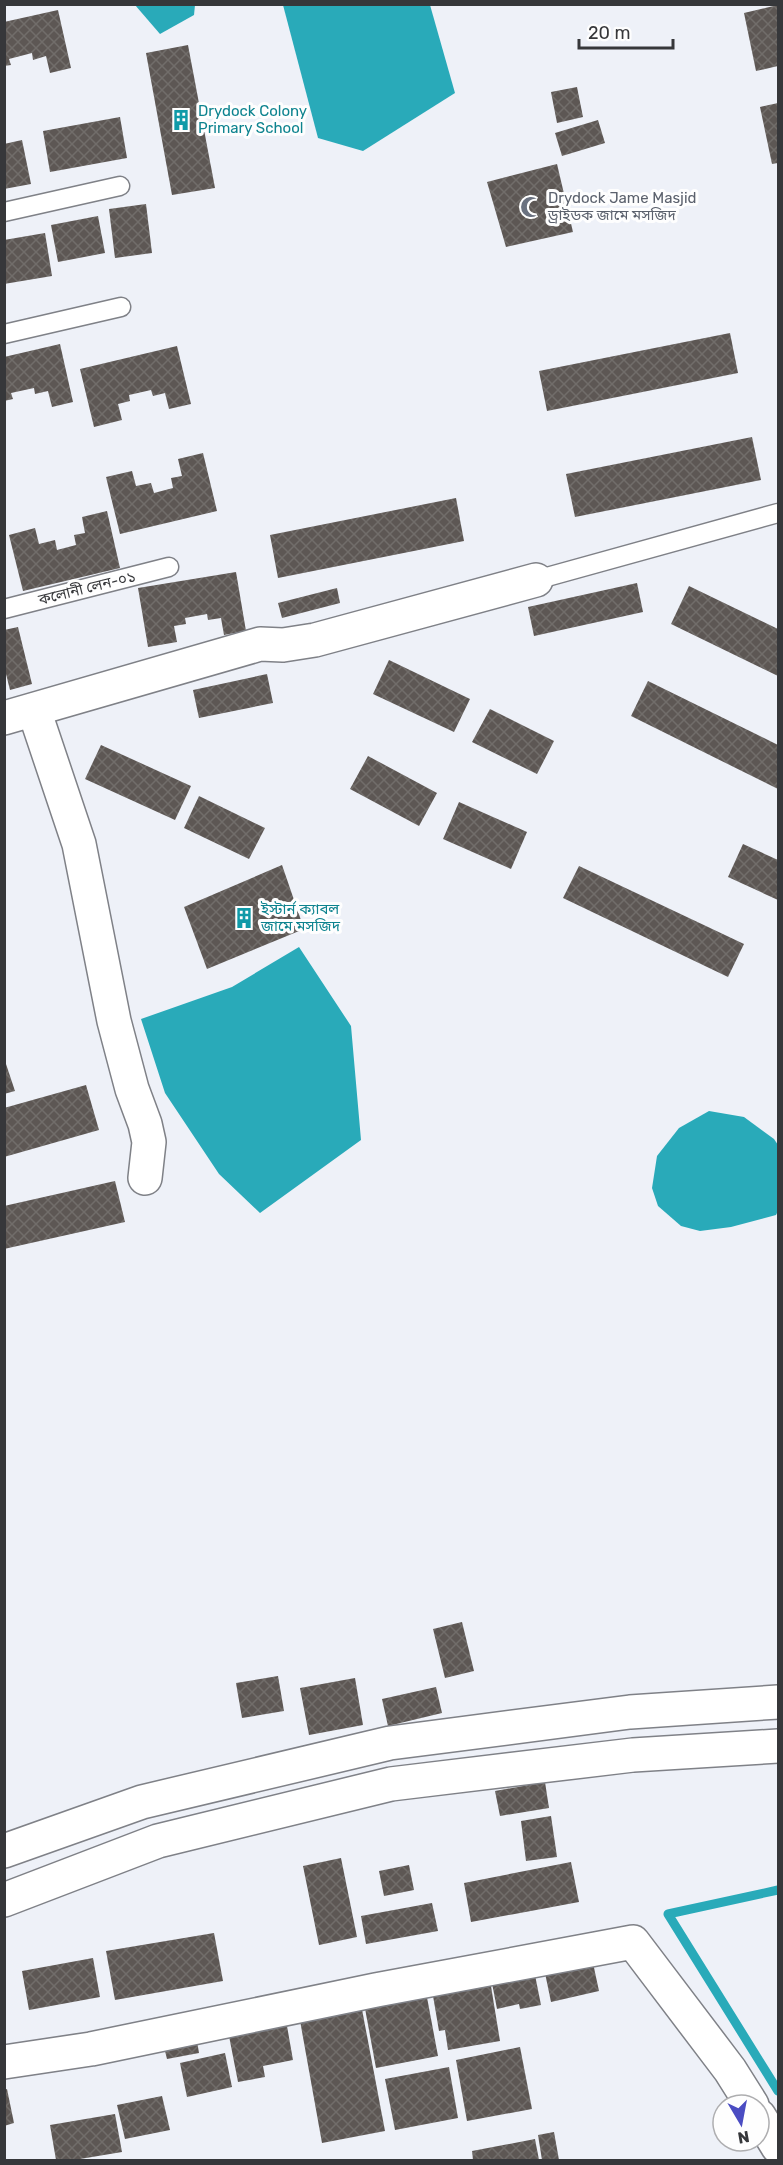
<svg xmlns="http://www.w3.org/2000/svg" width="783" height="2165" font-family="Rubik,'Noto Sans Bengali',sans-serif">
	<defs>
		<pattern id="building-cross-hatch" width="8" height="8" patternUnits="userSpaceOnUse" patternTransform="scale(1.5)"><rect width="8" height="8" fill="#5d5754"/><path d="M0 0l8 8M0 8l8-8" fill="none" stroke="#716d6a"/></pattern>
	</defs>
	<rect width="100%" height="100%" fill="#eef1f8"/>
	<!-- water -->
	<g fill="#29aab9">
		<polygon points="135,5 195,5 194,15 160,34"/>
		<polygon points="283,5 430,5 455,93 363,151 318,138"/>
		<polygon points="299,947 351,1026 361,1140 260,1213 219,1174 165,1093 141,1019 232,987"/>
		<polygon points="709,1111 744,1117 774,1139 778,1145 778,1211 776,1215 731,1227 700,1231 681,1226 658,1206 652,1188 657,1156 679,1128"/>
	</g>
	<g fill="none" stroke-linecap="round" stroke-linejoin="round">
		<!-- stream -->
		<polyline stroke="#29aab9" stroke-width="9" points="778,1890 668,1914 778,2091"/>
	</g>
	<!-- building -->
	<g fill="url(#building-cross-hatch)">
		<polygon points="778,5 778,66 756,71 744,13"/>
		<polygon points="58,10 71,68 50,73 46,56 33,60 32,53 9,59 11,65 4,66 4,22"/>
		<polygon points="188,45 215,188 172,195 146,53"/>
		<polygon points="577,87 583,117 557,123 551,92"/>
		<polygon points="778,103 778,163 772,164 760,107"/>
		<polygon points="120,117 127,158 50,172 43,131"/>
		<polygon points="598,120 605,143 562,156 555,133"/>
		<polygon points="22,140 31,184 4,189 4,144"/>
		<polygon points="557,164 573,232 506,247 487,182"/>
		<polygon points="146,204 152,253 115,258 109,209"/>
		<polygon points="98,216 105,253 58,262 51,225"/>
		<polygon points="45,233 52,276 4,284 4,240"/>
		<polygon points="730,333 738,373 547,411 539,371"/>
		<polygon points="60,344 73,402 52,407 48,391 35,394 34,388 11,393 13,399 4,401 4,357"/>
		<polygon points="177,346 191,404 169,409 165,393 153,396 151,390 129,395 130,401 118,404 122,420 94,427 80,369"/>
		<polygon points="752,437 761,480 575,517 566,474"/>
		<polygon points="203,453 217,511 120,534 106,477 132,471 136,486 151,483 154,493 173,488 171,478 182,476 178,459"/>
		<polygon points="456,498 464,541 278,578 270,535"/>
		<polygon points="107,511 120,568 23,591 9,535 35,528 39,544 55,540 57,550 76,545 74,535 85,533 82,517"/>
		<polygon points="236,572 246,631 224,635 221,618 208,620 207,614 185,618 186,624 174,626 177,642 148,647 138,588"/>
		<polygon points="637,583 643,612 534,636 528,607"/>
		<polygon points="689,586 778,629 778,676 671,624"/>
		<polygon points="337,588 340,603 282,618 278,603"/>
		<polygon points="18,627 32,684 10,690 6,674 4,674 4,630"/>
		<polygon points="389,660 470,699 454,732 373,694"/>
		<polygon points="267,674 273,703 199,718 193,690"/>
		<polygon points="648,681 778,745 778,789 631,716"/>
		<polygon points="490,709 554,741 537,774 472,742"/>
		<polygon points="101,745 191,786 175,820 85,779"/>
		<polygon points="368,756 437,793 419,826 350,789"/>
		<polygon points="199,796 265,828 249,859 184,828"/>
		<polygon points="459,802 527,832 511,869 443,839"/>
		<polygon points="743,844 778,860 778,900 728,877"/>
		<polygon points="282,865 304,929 207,969 184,907"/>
		<polygon points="579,866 744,944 728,977 563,898"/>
		<polygon points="4,1058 15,1091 4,1094"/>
		<polygon points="86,1085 99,1130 4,1157 4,1108"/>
		<polygon points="115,1181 125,1222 4,1249 4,1206"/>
		<polygon points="462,1622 474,1671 445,1678 433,1629"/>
		<polygon points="278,1676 284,1711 242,1718 236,1683"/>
		<polygon points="355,1678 363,1725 309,1735 300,1688"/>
		<polygon points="436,1687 442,1713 388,1726 382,1699"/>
		<polygon points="545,1782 549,1808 500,1816 495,1791"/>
		<polygon points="551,1816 557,1857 526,1861 521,1821"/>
		<polygon points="341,1858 357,1937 319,1945 303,1866"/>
		<polygon points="571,1862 579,1902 471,1922 464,1883"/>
		<polygon points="409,1865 414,1890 384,1896 379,1871"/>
		<polygon points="432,1903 438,1931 366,1944 361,1916"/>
		<polygon points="214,1933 223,1981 115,2000 106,1951"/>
		<polygon points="93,1958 100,1997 29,2010 22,1971"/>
		<polygon points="593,1963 599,1991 551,2002 545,1973"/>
		<polygon points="533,1965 541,2005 520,2009 519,2004 497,2009 490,1973"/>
		<polygon points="490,1980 500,2041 448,2050 445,2030 439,2031 432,1990"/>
		<polygon points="426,1992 438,2056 376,2068 364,2003"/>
		<polygon points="361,2004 385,2131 322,2143 299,2015"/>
		<polygon points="287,2026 293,2060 263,2066 265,2077 238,2082 229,2036"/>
		<polygon points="197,2041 199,2053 167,2059 164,2047"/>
		<polygon points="520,2047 532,2109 467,2121 456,2060"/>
		<polygon points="225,2053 232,2087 187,2097 180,2063"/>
		<polygon points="449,2067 458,2118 395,2130 385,2079"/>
		<polygon points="7,2089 14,2123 4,2126 4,2090"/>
		<polygon points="162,2096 170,2130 125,2139 117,2105"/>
		<polygon points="115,2114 122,2152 74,2160 56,2160 50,2125"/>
		<polygon points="554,2132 559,2160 542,2160 538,2135"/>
		<polygon points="535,2139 539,2160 473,2160 472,2151"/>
	</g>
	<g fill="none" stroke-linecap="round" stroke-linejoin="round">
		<defs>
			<g id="lane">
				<polyline points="4,212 120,186"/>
				<polyline points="4,334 121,307"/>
				<polyline points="536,580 778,513"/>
				<polyline points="4,609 169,567"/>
			</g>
			<g id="street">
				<polyline points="34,710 79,844 114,1021 132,1089 145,1124 149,1142 145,1178"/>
				<polyline points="4,718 260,644 283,645 315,640 536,580"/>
				<polyline points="4,1851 142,1802 390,1743 630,1712 778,1702"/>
				<polyline points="4,1900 158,1841 391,1784 633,1755 778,1746"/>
				<polyline points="4,2062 91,2049 376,1990 633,1942 730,2070 752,2105"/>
				<polyline points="759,2116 778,2147"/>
			</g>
		</defs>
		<!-- lane casing -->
		<use href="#lane" stroke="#7f8187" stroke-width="21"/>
		<!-- street casing -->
		<use href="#street" stroke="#7f8187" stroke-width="36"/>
		<!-- lane -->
		<use href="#lane" stroke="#fff" stroke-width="18"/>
		<!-- street -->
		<use href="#street" stroke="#fff" stroke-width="33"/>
	</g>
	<!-- icons -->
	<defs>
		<symbol id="building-bare" viewBox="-9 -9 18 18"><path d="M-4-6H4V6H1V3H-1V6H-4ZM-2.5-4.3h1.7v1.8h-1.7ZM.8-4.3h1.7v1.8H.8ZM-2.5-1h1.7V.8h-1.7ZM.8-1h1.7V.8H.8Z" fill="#0f9aa8" stroke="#fefefe" stroke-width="2.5" paint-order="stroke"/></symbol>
		<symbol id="mosque-bare" viewBox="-9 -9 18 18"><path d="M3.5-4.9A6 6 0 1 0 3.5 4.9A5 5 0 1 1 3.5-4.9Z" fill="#6b7280" stroke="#fefefe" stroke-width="2.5" paint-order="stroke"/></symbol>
	</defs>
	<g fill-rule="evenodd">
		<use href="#building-bare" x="166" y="105" width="30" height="30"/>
		<use href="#mosque-bare" x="516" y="192" width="30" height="30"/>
		<use href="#building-bare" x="229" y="903" width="30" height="30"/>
	</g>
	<g text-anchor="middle" stroke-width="6" stroke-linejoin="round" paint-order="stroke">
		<!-- culture labels -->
		<g font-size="15" fill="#0d838f" stroke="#fefefe" text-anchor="start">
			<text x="198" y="116">Drydock Colony<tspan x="198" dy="17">Primary School</tspan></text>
			<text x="261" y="914">ইস্টার্ন ক্যাবল<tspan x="261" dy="17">জামে মসজিদ</tspan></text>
		</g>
		<!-- worship labels -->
		<g font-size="15" fill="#5b616d" stroke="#fefefe" text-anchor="start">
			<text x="548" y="203">Drydock Jame Masjid<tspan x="548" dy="17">ড্রাইডক জামে মসজিদ</tspan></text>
		</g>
		<!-- street labels -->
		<g font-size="15" fill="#36373a" stroke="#fefefe">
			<text transform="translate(87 588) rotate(-14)" y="5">কলোনী লেন-০১</text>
		</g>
	</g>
	<!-- border -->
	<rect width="783" height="2165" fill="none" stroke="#36373a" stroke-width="12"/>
	<!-- north arrow -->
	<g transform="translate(741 2123) rotate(170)"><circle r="28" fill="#fefefe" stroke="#aeaeb0" stroke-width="1.5"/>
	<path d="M0-4.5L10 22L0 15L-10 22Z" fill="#4a4cc2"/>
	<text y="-9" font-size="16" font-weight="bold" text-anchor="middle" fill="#36373a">N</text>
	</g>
	<!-- scale -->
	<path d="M579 39v9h94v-9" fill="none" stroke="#36373a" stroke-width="3"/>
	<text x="588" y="39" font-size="18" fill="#36373a" stroke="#fefefe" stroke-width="4.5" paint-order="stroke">20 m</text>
</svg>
